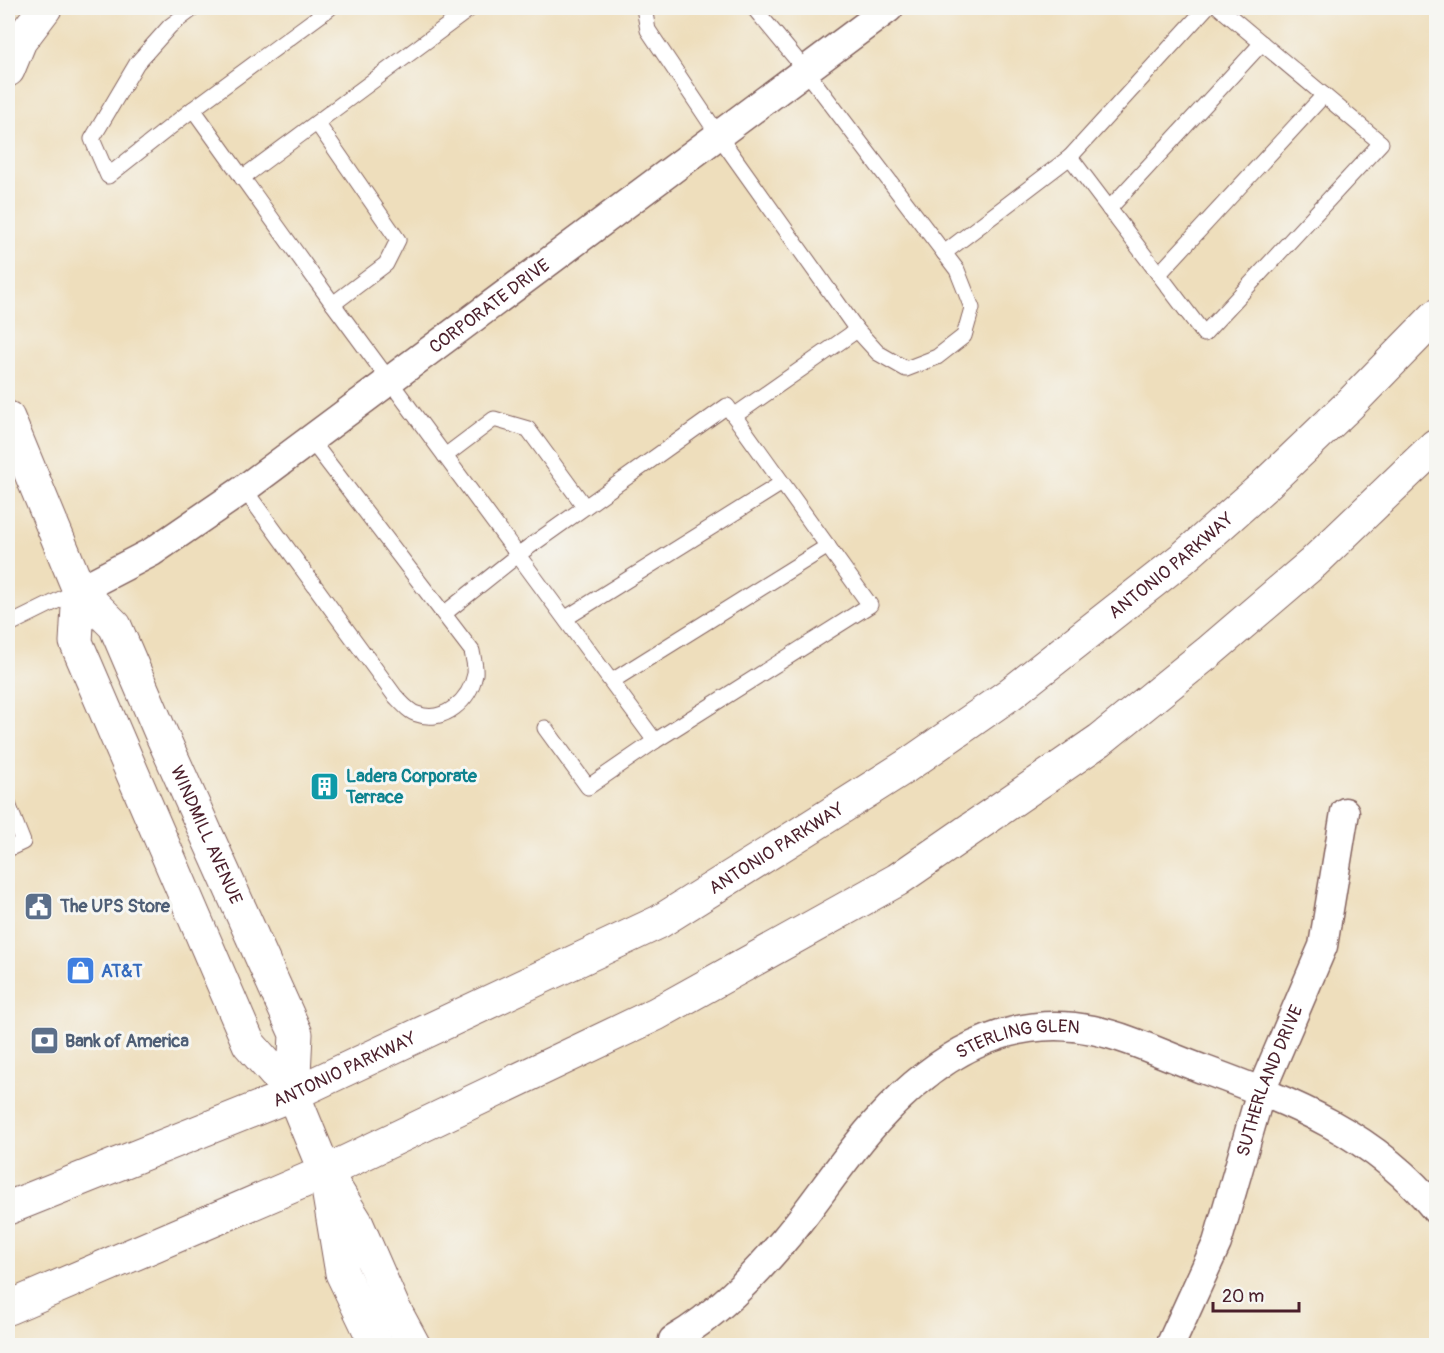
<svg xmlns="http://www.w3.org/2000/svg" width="1444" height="1353" font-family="Pangolin,sans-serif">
	<rect width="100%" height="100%" fill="#f6f6f2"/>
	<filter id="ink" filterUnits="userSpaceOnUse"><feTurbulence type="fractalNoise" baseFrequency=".0167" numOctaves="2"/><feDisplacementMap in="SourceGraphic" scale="12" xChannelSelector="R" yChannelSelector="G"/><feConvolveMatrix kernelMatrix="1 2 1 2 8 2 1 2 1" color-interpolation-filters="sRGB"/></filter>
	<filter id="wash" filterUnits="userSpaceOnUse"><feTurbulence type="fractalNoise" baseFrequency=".008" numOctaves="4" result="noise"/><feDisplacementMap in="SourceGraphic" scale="24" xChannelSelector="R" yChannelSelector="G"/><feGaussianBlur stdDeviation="1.35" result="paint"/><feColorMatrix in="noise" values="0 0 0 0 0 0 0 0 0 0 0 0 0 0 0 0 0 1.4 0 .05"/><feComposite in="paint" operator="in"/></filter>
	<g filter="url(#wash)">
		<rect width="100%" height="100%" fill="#eedebc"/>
	</g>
	<g filter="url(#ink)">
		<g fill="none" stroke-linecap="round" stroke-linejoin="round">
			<defs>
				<g id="service">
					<polyline points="194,8 170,26 137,63 92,139 108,176 193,109 333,304 655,741 588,787 545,728"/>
					<polyline points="644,8 648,30 719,136 857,330"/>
					<polyline points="193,109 330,8"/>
					<polyline points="317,123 398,240 386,264 333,304"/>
					<polyline points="1070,157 1206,8"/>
					<polyline points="242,178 471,8"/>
					<polyline points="1109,209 1262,43"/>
					<polyline points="944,253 1070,157 1204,334 1381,143 1220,8"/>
					<polyline points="1159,274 1324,95"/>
					<polyline points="734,416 857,330 878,353 906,369 937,357 964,336 972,308 957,270 806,71 754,8"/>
					<polyline points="445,456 494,419 528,429 585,507"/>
					<path d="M244,489L395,696C401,702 409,712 417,714C444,724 470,700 475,674C476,667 473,658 472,651L310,439"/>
					<polyline points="445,613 519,554 727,406 870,605 655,741"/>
					<polyline points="566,618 782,483"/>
					<polyline points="8,625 79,590"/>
					<polyline points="612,681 828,546"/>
					<polyline points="8,804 23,842 8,849"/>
				</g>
				<g id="minor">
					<path id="s1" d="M79,590L152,552L244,489L889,8"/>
					<path id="s2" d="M673,1340C716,1315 752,1278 785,1239C817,1201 844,1157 878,1120C934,1058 1007,1012 1093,1030C1131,1038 1168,1057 1205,1070C1292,1102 1376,1135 1436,1210"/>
					<path id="s3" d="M1170,1346L1217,1243L1261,1091L1323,946L1345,812"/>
				</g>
				<g id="tertiary">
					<polyline points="8,70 20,41 45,8"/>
					<path id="s4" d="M8,418L79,590L115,626L160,731L296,1034L293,1094"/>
					<polyline points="79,590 76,642 249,1044 293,1094 325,1172 356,1222 393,1307 414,1346"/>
					<polyline points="328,1189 342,1273 377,1346"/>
				</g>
				<g id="primary">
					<path id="s5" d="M8,1208L293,1094L659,922L793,838L905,767L1010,694L1183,558L1264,486L1350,404L1436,316"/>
					<polyline points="8,1308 325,1172 656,1014 897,880 1100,740 1210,651 1313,563 1436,445"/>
				</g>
			</defs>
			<!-- service casing -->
			<use href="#service" stroke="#83625e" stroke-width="17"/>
			<!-- minor casing -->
			<use href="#minor" stroke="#83625e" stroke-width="31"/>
			<!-- tertiary casing -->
			<use href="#tertiary" stroke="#83625e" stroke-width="35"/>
			<!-- primary casing -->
			<use href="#primary" stroke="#83625e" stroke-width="35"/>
			<!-- service -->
			<use href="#service" stroke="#fff" stroke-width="15"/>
			<!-- minor -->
			<use href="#minor" stroke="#fff" stroke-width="28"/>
			<!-- tertiary -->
			<use href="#tertiary" stroke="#fff" stroke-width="33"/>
			<!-- primary -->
			<use href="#primary" stroke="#fff" stroke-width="33"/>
		</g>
	</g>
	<!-- icons -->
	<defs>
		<symbol id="building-square" viewBox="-11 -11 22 22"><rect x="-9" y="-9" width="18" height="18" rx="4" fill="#0f9aa8" stroke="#f6f6f2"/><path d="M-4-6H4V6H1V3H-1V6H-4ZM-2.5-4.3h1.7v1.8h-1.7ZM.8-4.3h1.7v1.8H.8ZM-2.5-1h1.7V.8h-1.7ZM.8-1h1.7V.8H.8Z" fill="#fff"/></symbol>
		<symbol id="civic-square" viewBox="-11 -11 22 22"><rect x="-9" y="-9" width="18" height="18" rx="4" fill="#5c6f8a" stroke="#f6f6f2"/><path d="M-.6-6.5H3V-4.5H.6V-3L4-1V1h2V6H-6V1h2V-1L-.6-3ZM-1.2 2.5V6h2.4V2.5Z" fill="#fff"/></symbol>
		<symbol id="shop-square" viewBox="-11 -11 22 22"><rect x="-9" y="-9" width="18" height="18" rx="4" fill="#3f7fe0" stroke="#f6f6f2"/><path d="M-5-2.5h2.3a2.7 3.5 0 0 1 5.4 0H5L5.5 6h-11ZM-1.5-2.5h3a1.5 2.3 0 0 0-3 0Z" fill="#fff"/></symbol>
		<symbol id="bank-square" viewBox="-11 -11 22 22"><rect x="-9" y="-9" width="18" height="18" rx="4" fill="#5c6f8a" stroke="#f6f6f2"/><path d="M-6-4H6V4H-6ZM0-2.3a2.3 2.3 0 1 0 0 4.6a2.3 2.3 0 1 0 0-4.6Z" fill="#fff"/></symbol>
	</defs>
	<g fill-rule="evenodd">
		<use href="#building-square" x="308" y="770" width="33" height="33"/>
		<use href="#civic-square" x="22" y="890" width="33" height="33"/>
		<use href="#shop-square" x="64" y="954" width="33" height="33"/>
		<use href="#bank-square" x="28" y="1024" width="33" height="33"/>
	</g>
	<g text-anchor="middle" stroke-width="6" stroke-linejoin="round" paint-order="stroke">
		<!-- street labels -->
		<g font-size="18" fill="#4a1f2b" stroke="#f6f6f2">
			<text dy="6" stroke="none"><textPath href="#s1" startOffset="500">CORPORATE DRIVE</textPath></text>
			<text dy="6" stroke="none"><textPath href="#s5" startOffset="1336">ANTONIO PARKWAY</textPath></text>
			<text dy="6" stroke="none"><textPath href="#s4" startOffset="465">WINDMILL AVENUE</textPath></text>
			<text dy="6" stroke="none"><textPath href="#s5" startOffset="850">ANTONIO PARKWAY</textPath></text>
			<text dy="6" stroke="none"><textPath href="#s2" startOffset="470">STERLING GLEN</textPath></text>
			<text dy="6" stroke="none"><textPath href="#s5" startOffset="364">ANTONIO PARKWAY</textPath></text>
			<text dy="6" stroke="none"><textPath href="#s3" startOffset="284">SUTHERLAND DRIVE</textPath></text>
		</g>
		<!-- culture labels -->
		<g font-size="18" font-weight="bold" fill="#0d838f" stroke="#f6f6f2" text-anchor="start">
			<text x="346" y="782">Ladera Corporate<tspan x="346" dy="21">Terrace</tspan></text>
		</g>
		<!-- service labels -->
		<g font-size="18" font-weight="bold" fill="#4e5e75" stroke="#f6f6f2" text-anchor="start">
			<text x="60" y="912">The UPS Store</text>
			<text x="65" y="1047">Bank of America</text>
		</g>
		<!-- shop labels -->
		<g font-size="18" font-weight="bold" fill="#366cbe" stroke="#f6f6f2" text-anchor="start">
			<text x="101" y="977">AT&amp;T</text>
		</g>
	</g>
	<!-- margin -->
	<rect width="1444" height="1353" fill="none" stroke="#f6f6f2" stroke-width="30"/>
	<!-- scale -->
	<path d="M1213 1302v9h86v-9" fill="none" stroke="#4a1f2b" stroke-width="3"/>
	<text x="1222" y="1302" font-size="18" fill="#4a1f2b" stroke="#f6f6f2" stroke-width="4.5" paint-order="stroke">20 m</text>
</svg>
